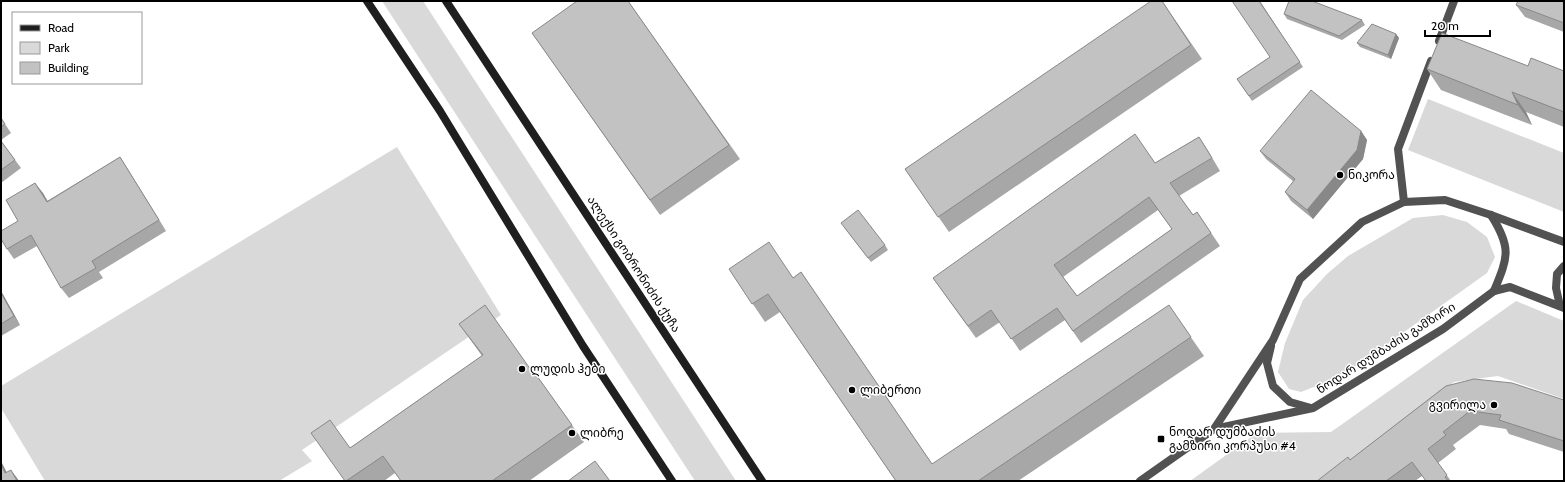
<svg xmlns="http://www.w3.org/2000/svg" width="1565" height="482" font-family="Cabin,'Noto Sans Georgian',sans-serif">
	<rect width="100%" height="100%" fill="#fff"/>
	<!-- green -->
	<g fill="#d9d9d9">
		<polygon points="382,1 423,1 736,481 695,481"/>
		<polygon points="1428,99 1564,153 1564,212 1408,150"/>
		<polygon points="397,147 501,315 302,450 312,461 279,481 45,481 1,408 1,386"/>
		<polygon points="1443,215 1467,222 1487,237 1495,257 1487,273 1362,362 1329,381 1301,392 1289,389 1278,372 1285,343 1303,300 1327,274 1348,256 1413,218"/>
		<polygon points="1516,301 1564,321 1564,399 1498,376 1454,382 1361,459 1340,481 1190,481 1257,433 1331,432"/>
	</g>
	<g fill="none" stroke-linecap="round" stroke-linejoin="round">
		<!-- minor -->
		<g stroke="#525252" stroke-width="8">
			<polyline points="1439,41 1454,1"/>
			<polyline points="1404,202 1398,149 1431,61"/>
		</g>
		<!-- tertiary -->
		<g stroke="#525252" stroke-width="8">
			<path d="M1491,215C1512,248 1508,257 1494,291"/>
			<polyline points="1560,306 1556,288 1557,274 1564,266"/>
			<polyline points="1271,346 1267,363 1273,386 1290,402 1311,408"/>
			<polyline points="1214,429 1313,408 1443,329 1494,291 1510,287 1564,308"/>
			<polyline points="1140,481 1214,429 1273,340 1300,279 1362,222 1404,202 1445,200 1491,215 1564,242"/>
		</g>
		<!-- secondary -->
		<g stroke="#1f1f1f" stroke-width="8">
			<polyline points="367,1 440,111 583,346 672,481"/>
			<polyline points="446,1 762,481"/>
		</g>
	</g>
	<!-- wall -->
	<g fill="#a7a7a7" fill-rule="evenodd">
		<polygon points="628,1 740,159 660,215 532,33"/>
		<polygon points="1162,1 1202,59 949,232 905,169"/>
		<polygon points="1260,1 1303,67 1252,101 1237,79 1270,57"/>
		<polygon points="1564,1 1564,32 1525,17 1516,5"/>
		<polygon points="1284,14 1362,20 1365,25 1342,40 1287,19"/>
		<polygon points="1396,34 1399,38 1391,59 1360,47 1357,43"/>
		<polygon points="1528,66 1564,71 1564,127 1526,112 1532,125 1441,90 1427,69"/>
		<polygon points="1,118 11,133 1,140"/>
		<polygon points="1361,131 1367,140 1363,159 1313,219 1291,201 1285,192 1294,182 1266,159 1260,151"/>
		<path d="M1199,137L1207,149L1220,171L1179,196L1193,215L1197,212L1220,246L1081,343L1065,320L1020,351L1000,322L976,338L933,278L1155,163ZM1158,210L1172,229L1077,296L1063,277Z"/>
		<polygon points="1,141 21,168 1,183"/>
		<polygon points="120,157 127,168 166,231 99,272 103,278 69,298 61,288 37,246 14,259 7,249 18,221 35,183 47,201"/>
		<polygon points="844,227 885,245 888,250 871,262"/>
		<polygon points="729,269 793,278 801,272 932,464 1181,323 1204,356 1018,481 896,481 780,312 765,322"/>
		<polygon points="1,291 20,325 1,336"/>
		<polygon points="459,324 531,370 532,369 584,442 529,481 401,481 395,473 384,481 345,481 350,448 482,356"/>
		<polygon points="1446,386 1564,400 1564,452 1509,434 1506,429 1480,425 1453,445 1456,449 1438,463 1451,481 1426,481 1422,476 1415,481 1317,481 1350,460"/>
	</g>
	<!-- shaded-wall -->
	<g fill="#888">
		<polygon points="1396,34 1399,38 1391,59 1388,55"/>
		<polygon points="1512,92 1526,112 1532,125 1518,105"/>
		<polygon points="1361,131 1367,140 1363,159 1313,219 1307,210"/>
		<polygon points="120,157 127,168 166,231 159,220"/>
		<polygon points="35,183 43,193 54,212 47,202"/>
		<polygon points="1,291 20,325 14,316 1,293"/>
		<polygon points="1,461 11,481 5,473 1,464"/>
		<polygon points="11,470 17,478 19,481 17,481"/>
	</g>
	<!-- building -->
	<g fill="#c2c2c2" stroke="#888" fill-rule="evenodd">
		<polygon points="577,1 628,1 729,145 650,200 532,33"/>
		<polygon points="1151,1 1162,1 1191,45 938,217 905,169"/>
		<polygon points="1232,1 1259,1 1300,62 1249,96 1237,79 1270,57"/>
		<polygon points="1289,1 1312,1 1362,20 1339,36 1284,14"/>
		<polygon points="1518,1 1564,1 1564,23 1516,5"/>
		<polygon points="1372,24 1396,34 1388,55 1357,43"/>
		<polygon points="1442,33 1528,66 1531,58 1564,71 1564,112 1512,92 1518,105 1427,69"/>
		<polygon points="1311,90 1361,131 1357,150 1307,210 1285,192 1295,179 1260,151"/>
		<polygon points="1,118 5,124 1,127"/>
		<path d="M1135,134L1155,163L1199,137L1212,158L1170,183L1193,215L1197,212L1211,233L1073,331L1057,308L1011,339L991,310L968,326L933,278ZM1149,197L1172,229L1077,296L1054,265Z"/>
		<polygon points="1,141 15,160 1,170"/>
		<polygon points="120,157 159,220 92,261 96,268 61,288 31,235 7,249 1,239 1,231 18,221 6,200 35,183 47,202"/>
		<polygon points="858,210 885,245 868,258 841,223"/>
		<polygon points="769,242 793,278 801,272 932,464 1169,305 1191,337 978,481 896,481 768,294 752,304 729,269"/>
		<polygon points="1,293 14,316 1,324"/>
		<polygon points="485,305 531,370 532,369 572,425 492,481 401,481 383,456 346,481 345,481 311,433 330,420 350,448 483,355 459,324"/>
		<polygon points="1474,379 1512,383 1564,400 1564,441 1499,420 1501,415 1470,411 1443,432 1446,435 1428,449 1447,475 1445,477 1448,481 1426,481 1412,462 1386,481 1317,481 1348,457 1350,460 1446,386"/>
		<polygon points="595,461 610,481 568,481"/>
		<polygon points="1,464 5,473 11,470 17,481 1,481"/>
	</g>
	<!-- markers -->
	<g fill="#000" stroke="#fff" stroke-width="1.5">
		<circle cx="1340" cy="175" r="4"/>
		<circle cx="522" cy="369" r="4"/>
		<circle cx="852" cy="390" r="4"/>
		<circle cx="1494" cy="405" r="4"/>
		<circle cx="572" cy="433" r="4"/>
		<rect x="1157" y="435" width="8" height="8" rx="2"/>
	</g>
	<g text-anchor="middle" stroke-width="3" stroke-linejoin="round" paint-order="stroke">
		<!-- poi labels -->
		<g font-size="12" fill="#000" stroke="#fff" text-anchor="start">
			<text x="1348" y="179">ნიკორა</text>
			<text x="530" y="373">ლუდის ჰები</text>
			<text x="860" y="394">ლიბერთი</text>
			<text x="1486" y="409" text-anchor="end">გვირილა</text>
			<text x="1169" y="436">ნოდარ დუმბაძის<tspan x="1169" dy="14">გამზირი კორპუსი #4</tspan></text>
			<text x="580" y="437">ლიბრე</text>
		</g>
		<!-- street labels -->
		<g font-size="12" fill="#000" stroke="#fff">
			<text transform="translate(634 264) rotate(57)" y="4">ალექსი გობრონიძის ქუჩა</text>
			<text transform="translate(1386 348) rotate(-32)" y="4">ნოდარ დუმბაძის გამზირი</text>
		</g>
	</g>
	<!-- border -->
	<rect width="1565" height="482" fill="none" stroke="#000000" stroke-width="4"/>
	<!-- legend -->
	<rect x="12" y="12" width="130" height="72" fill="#ffffff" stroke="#999999"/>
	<rect x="20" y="25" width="20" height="6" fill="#1f1f1f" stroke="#999999"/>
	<text x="48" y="32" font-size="12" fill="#000000">Road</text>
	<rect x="20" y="42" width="20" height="12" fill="#d9d9d9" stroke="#999999"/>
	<text x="48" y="52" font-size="12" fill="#000000">Park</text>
	<rect x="20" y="62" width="20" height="12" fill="#c2c2c2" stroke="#999999"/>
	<text x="48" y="72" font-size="12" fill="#000000">Building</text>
	<!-- scale -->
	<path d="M1425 30v6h65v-6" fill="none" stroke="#000000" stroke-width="2"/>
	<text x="1431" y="30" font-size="12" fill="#000000" stroke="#ffffff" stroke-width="3" paint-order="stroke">20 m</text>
</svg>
